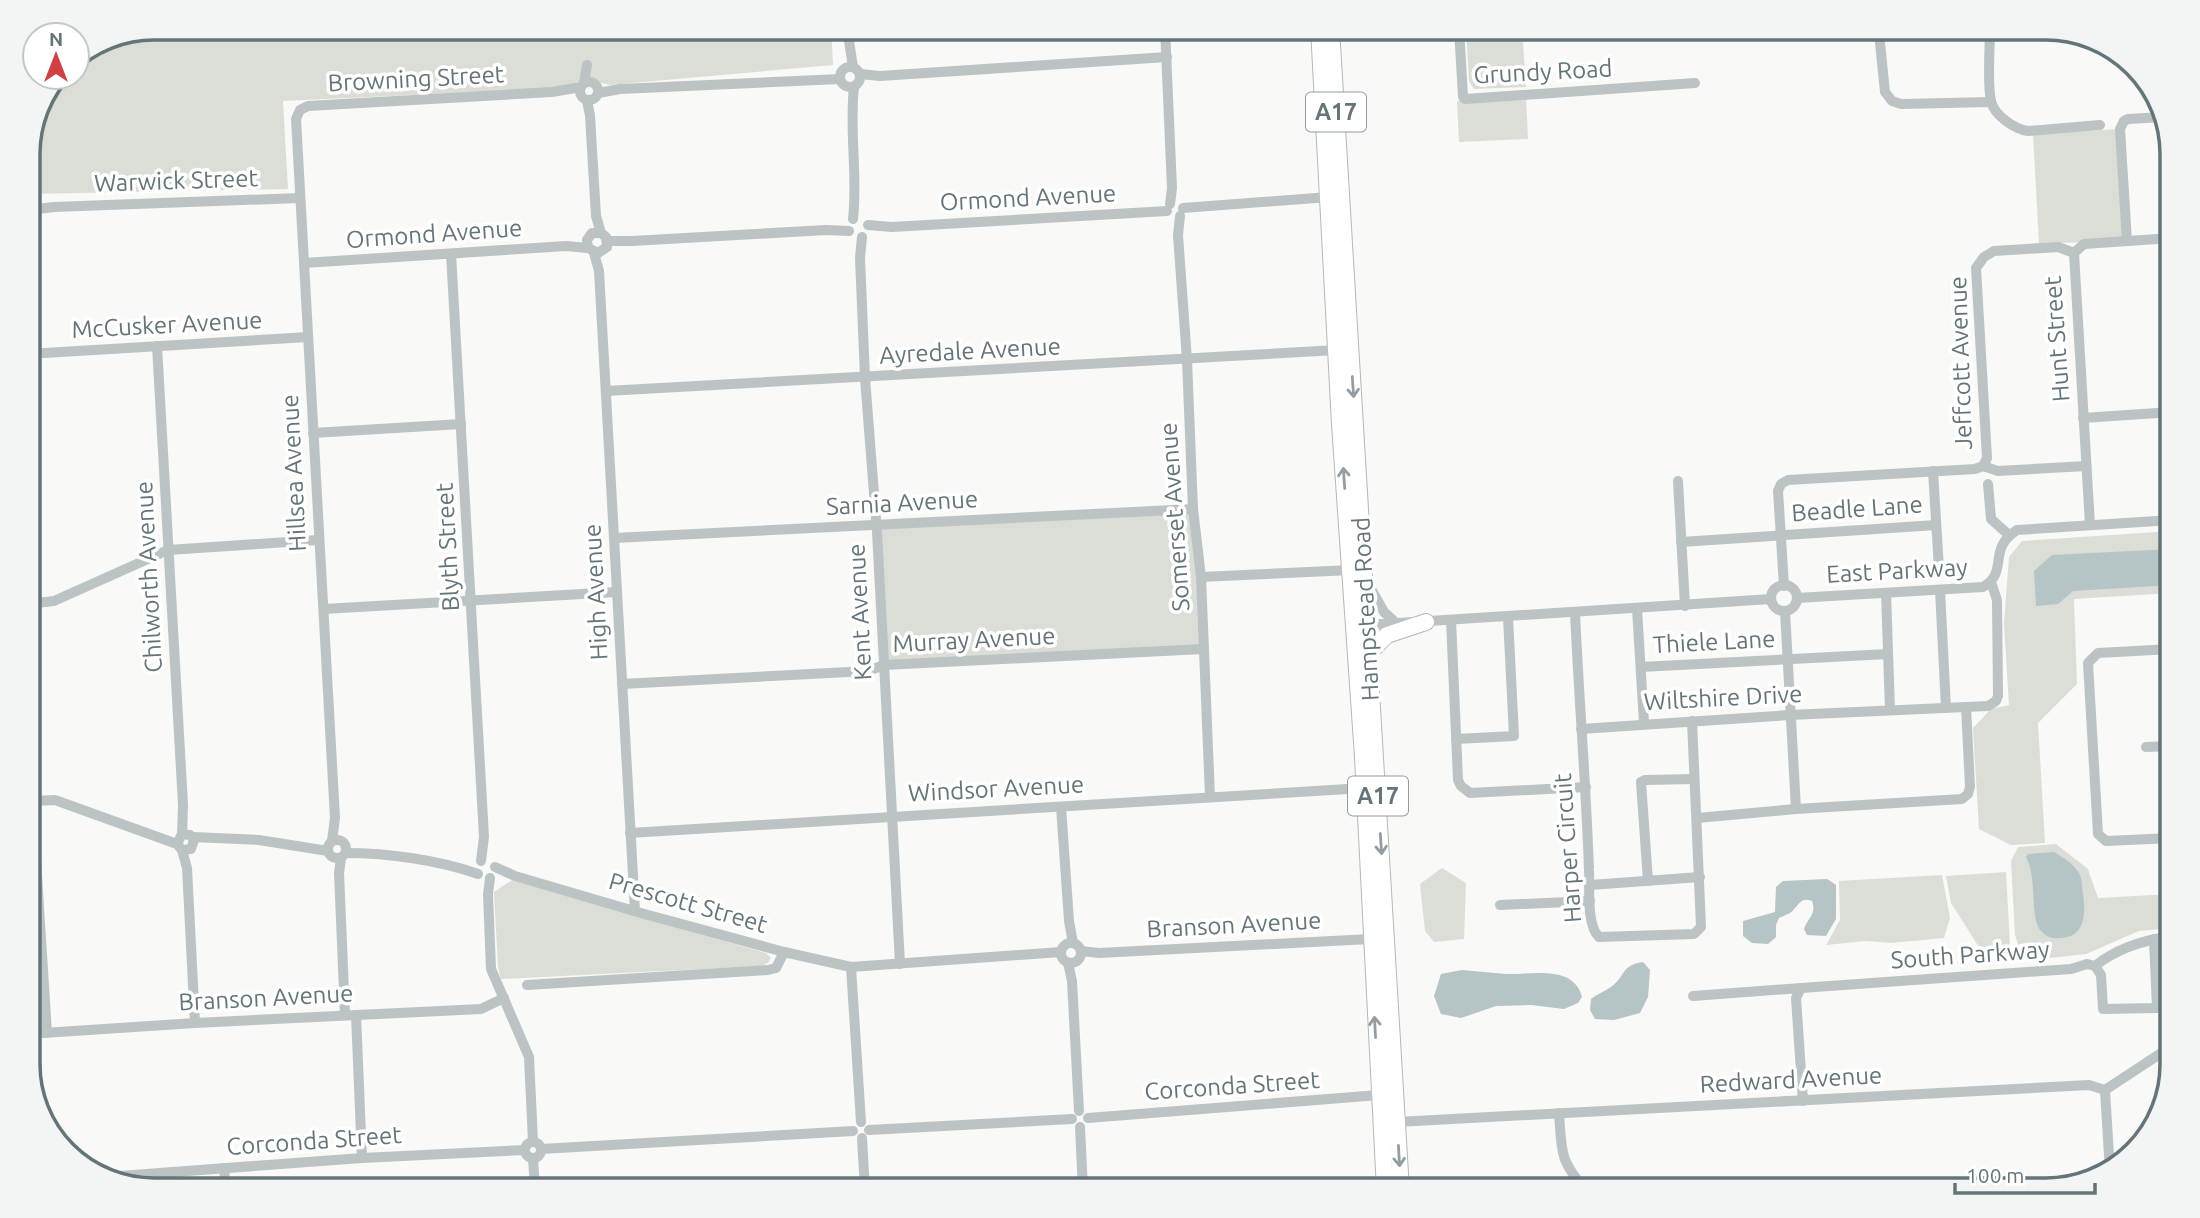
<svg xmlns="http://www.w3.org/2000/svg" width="2200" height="1218" font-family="Ubuntu,sans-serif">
	<rect width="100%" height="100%" fill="#f9f9f7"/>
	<!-- green -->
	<g fill="#dbded7">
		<polygon points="154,28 831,28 833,65 610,85 585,79 562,88 283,101 288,189 28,194 28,146 60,77 77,77 77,57 106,37"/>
		<polygon points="1466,28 1522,28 1526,87 1474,89 1469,81"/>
		<polygon points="1526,97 1528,139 1459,142 1457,101"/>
		<polygon points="2117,129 2126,242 2039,243 2033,135"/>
		<polygon points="1193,509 1203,649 884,665 876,526"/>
		<polygon points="2172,531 2172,593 2074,599 2077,684 2038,723 2045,843 2011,845 1979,829 1973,728 1991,709 2009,705 2004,623 2009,557 2022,541"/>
		<polygon points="2056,844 2088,869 2098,898 2172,894 2172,928 2139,931 2086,954 2031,960 2020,950 2015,935 2011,861 2018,847"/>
		<polygon points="1442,868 1466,883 1464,939 1434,942 1425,931 1420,884"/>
		<polygon points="2006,872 2010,945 1979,947 1951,903 1946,876"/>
		<polygon points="1942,875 1950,918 1944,938 1891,943 1866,941 1826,945 1840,920 1839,881"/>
		<polygon points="512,880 766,953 771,958 768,963 761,966 501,979 498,967 494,892"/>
	</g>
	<!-- water -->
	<g fill="#b5c4c4">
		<polygon points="2172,549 2172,585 2073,591 2058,604 2036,606 2034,571 2052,555"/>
		<path d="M2054,852C2064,858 2073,863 2079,873C2082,878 2082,887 2083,894C2086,913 2085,938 2060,938C2053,939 2046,937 2041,931C2029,917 2038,878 2026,857L2028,854Z"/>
		<path d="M1827,879L1836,885V919L1826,936L1807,935L1804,929C1808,917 1817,914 1812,901C1800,896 1799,906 1790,913C1786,915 1783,916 1779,918L1776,925V937L1768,944L1752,943L1743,936V921L1775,912L1776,887L1783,881Z"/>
		<path d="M1643,962L1650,970L1648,997L1640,1013L1614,1020L1595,1019L1590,1010L1591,999C1597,994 1604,992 1611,987C1626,976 1621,965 1643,962Z"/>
		<path d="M1462,970C1476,971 1491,973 1506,974C1531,975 1574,964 1582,997L1578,1003L1564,1009L1531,1005L1496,1006L1461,1018L1441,1014L1434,996L1441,974Z"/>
	</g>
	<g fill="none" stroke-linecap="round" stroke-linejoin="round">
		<defs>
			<g id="highway">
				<polyline points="1319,28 1340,424 1363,757 1385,1190"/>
				<polyline points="1331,28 1401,1190"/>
				<polyline points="1369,653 1387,635 1426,622"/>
			</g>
		</defs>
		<!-- highway casing -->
		<use href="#highway" stroke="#b3b8ba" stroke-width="18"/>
		<!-- minor -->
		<g stroke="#bcc3c4" stroke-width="10">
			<polyline points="847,28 853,67"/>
			<polyline points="1165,28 1172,188 1170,204"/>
			<polyline points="1459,28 1463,97 1465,99 1695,83"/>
			<polyline points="1913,28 1879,33 1885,92 1892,101 1901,104 1991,102"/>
			<path d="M1990,28C1990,46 1987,85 1991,101C1994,115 2014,129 2028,131L2100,125"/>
			<circle cx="850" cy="77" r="10"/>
			<polyline points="860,74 880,76 1167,57"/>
			<circle cx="589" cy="91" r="9"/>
			<polyline points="584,83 587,65"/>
			<polyline points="598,93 620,89 840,79"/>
			<polyline points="587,100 590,116 596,216 601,233"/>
			<polyline points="1183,208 1329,197"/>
			<polyline points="29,210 54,207 300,198"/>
			<polyline points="1180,216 1178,235 1187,360 1193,509 1201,577 1210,797"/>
			<path d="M853,219C858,175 849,131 854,87"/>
			<polyline points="868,225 892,227 1167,211"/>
			<polyline points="862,237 860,258 865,378 877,532 900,964"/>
			<polyline points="2169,238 2172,273"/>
			<polyline points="607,241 632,241 826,230 849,231"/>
			<polyline points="2127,241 2120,129 2124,121 2128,119 2163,117"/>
			<polyline points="594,253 599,271 635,911"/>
			<polyline points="451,254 484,837 481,861"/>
			<polyline points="304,263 566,246 588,248 598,253 607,247 606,237 601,233 592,233 587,240 588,248"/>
			<polyline points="157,346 183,805 182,834"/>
			<polyline points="28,350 32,422 28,435"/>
			<polyline points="28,354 308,337"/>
			<polyline points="606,391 1337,350"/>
			<polyline points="2083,418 2172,412"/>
			<polyline points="313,433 461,424"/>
			<polyline points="1983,466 1998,471 2086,466"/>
			<polyline points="1933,471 1939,569"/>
			<polyline points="1678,481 1685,606"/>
			<polyline points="1988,484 1991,519 2009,535"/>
			<polyline points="2090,525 2074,253 2084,244 2172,238"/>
			<polyline points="614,538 1193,509"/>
			<polyline points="1681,542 1936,525"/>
			<polyline points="1201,577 1352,570"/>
			<polyline points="1365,578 1384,612 1397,624"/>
			<circle cx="1784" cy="598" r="13"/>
			<polyline points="1784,586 1778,491 1781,484 1788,480 1975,469 1983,466 1987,458 1976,268 1984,257 1994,251 2058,247 2074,253"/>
			<polyline points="1940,590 1946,708"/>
			<polyline points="1886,593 1890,710"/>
			<path d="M1797,598L1983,587C2010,571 1986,550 2017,530L2172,520"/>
			<polyline points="28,604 54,601 168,550 318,540"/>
			<polyline points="324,609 617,592"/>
			<polyline points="1637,609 1644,723"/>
			<polyline points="1785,611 1796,809"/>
			<path d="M1575,613C1579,699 1586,784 1589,870C1590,887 1586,925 1599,937L1694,934L1701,927L1692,721"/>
			<polyline points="1451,620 1458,780 1461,786 1470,793 1586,787"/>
			<polyline points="1363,628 1367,625 1771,599"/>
			<polyline points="2172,649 2098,653 2088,663 2098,834 2106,841 2172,838"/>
			<polyline points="1641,667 1888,654"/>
			<polyline points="622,684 868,671 884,665 1203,649"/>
			<polyline points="1581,729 1790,715 1988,706 1996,701 1998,696 1997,600 1991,582"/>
			<polyline points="28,733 47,1033"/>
			<polyline points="1456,739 1514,736 1508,617"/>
			<polyline points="2146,747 2172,746"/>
			<polyline points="32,801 55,800 177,844 182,850 191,849 194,840 190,835 182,834 177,844"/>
			<polyline points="1061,807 1069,921 1073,943"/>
			<polyline points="1697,818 1796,809 1962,799 1968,794 1970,787 1966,707"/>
			<polyline points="630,833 1364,788"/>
			<polyline points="193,837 259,840 328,851"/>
			<circle cx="337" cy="849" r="9"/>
			<polyline points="332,841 335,818 296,119 300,110 308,106 552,92 581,87"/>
			<polyline points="182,850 187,868 195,1023"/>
			<path d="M346,853C387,853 439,860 478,874"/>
			<polyline points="341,858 339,873 345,1015"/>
			<polyline points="495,867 515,876 641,913 784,952 851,967 1061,952"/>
			<polyline points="490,878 488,894 491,969 529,1057 533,1142"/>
			<polyline points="1648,881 1641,782 1645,780 1694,779"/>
			<polyline points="1590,885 1700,877"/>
			<polyline points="1500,905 1590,901"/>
			<circle cx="1071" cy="953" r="10"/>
			<polyline points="1081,951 1099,953 1370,939"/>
			<polyline points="1068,963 1072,981 1079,1111"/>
			<path d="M2095,966C2117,948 2144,940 2172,936"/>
			<polyline points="851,967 861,1122"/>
			<polyline points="527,985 768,970 776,968 784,952"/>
			<polyline points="1693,996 1801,988"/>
			<polyline points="356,1015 362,1158"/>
			<polyline points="28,1034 195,1023 481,1009 504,998"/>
			<polyline points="2105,1090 2110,1172"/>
			<polyline points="1803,1101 1796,998 1801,988 2071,969 2087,964 2095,966 2101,975 2103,1009 2157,1008 2154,939"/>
			<path d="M1559,1113C1562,1153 1559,1158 1585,1190"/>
			<polyline points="1088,1118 1379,1095"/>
			<polyline points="1397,1122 2089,1085 2105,1090 2172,1046"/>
			<polyline points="1080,1127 1083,1190"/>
			<polyline points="869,1130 1072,1119"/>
			<polyline points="862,1138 865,1190"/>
			<circle cx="533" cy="1150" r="8"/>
			<polyline points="541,1149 853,1131"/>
			<polyline points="533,1158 535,1190"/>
			<polyline points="224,1168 226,1190"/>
			<polyline points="106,1177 362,1158 525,1150"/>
		</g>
		<!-- highway -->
		<use href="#highway" stroke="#fff" stroke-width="16"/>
	</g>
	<!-- one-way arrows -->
	<defs><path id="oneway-shaft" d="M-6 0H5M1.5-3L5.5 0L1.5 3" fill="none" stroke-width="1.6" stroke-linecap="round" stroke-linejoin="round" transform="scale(1.75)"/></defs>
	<g stroke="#929ea1">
		<use href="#oneway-shaft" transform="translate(1353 387) rotate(86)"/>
		<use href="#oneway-shaft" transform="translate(1344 478) rotate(-94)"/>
		<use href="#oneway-shaft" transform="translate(1381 844) rotate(86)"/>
		<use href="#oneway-shaft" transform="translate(1375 1027) rotate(-93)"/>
		<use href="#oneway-shaft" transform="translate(1399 1156) rotate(87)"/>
	</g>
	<g text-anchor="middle" stroke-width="7" stroke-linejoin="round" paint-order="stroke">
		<!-- shield labels -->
		<g fill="#fff" stroke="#929ea1" stroke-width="2">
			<rect x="1306" y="92.5" width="60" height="39" rx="5"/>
			<rect x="1348" y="776.5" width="60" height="39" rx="5"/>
		</g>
		<g font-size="23" font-weight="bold" fill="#637579">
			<text x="1336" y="120">A17</text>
			<text x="1378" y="804">A17</text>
		</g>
		<!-- street labels -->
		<g font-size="24" fill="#637579" stroke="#fff">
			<text transform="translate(1543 72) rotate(-3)" y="8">Grundy Road</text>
			<text transform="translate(416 79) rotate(-3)" y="8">Browning Street</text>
			<text transform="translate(176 181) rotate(-2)" y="8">Warwick Street</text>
			<text transform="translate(1028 198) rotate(-3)" y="8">Ormond Avenue</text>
			<text transform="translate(434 234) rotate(-4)" y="8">Ormond Avenue</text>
			<text transform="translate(167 325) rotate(-3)" y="8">McCusker Avenue</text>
			<text transform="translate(2057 339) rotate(-94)" y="8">Hunt Street</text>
			<text transform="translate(970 351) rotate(-3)" y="8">Ayredale Avenue</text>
			<text transform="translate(1961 363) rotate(-92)" y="8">Jeffcott Avenue</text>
			<text transform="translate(294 473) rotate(-93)" y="8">Hillsea Avenue</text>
			<text transform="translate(902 503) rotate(-3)" y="8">Sarnia Avenue</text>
			<text transform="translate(1857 509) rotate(-4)" y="8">Beadle Lane</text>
			<text transform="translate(1175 517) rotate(-94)" y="8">Somerset Avenue</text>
			<text transform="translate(448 547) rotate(-93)" y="8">Blyth Street</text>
			<text transform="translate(1897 571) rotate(-3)" y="8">East Parkway</text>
			<text transform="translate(149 577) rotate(-93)" y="8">Chilworth Avenue</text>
			<text transform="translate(596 592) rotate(-93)" y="8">High Avenue</text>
			<text transform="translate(1366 609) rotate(-93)" y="8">Hampstead Road</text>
			<text transform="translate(860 612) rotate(-93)" y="8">Kent Avenue</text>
			<text transform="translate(974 640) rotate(-3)" y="8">Murray Avenue</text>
			<text transform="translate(1714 642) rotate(-3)" y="8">Thiele Lane</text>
			<text transform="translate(1723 698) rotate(-3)" y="8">Wiltshire Drive</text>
			<text transform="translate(996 789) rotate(-3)" y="8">Windsor Avenue</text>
			<text transform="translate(1568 848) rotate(-94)" y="8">Harper Circuit</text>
			<text transform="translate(688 903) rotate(16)" y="8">Prescott Street</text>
			<text transform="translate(1234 925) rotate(-3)" y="8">Branson Avenue</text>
			<text transform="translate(1970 955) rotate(-4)" y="8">South Parkway</text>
			<text transform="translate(266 998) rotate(-3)" y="8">Branson Avenue</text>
			<text transform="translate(1791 1080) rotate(-3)" y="8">Redward Avenue</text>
			<text transform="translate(1232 1086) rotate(-4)" y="8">Corconda Street</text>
			<text transform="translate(314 1141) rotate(-4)" y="8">Corconda Street</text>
		</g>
	</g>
	<!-- crop -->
	<path d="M0 0H2200V1218H0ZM154 40H2046A114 114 0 0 1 2160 154V1064A114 114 0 0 1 2046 1178H154A114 114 0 0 1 40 1064V154A114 114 0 0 1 154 40Z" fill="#f3f4f4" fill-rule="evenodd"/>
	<path fill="none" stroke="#637579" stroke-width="3.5" d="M154 40H2046A114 114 0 0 1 2160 154V1064A114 114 0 0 1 2046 1178H154A114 114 0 0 1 40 1064V154A114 114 0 0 1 154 40Z"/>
	<!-- north arrow -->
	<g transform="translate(56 56)"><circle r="33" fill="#ffffff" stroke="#c1c8c9" stroke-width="2"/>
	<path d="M0-5L12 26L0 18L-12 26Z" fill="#d14041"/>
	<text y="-10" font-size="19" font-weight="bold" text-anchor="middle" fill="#637579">N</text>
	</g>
	<!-- scale -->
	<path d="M1955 1183v10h140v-10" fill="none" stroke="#637579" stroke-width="3.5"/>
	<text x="1966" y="1183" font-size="21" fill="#637579" stroke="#ffffff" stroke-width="5" paint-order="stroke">100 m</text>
</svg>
